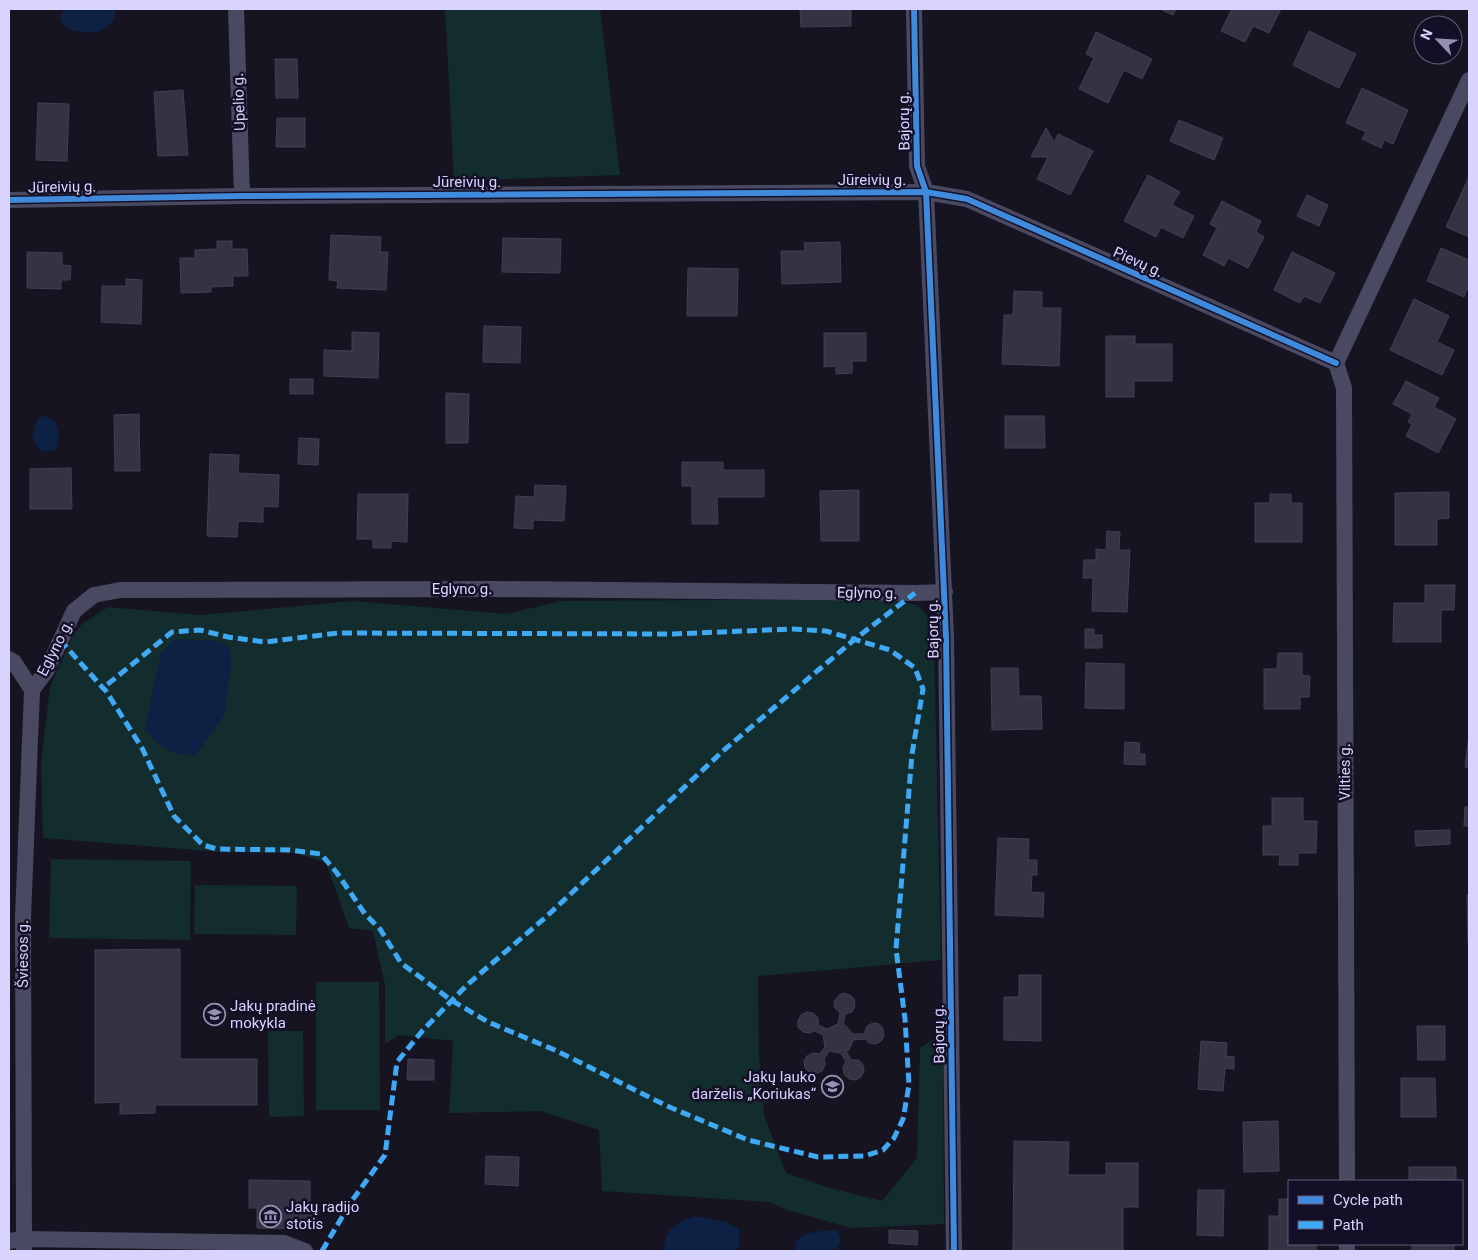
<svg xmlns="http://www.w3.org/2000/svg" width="1478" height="1260" font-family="Roboto,sans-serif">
	<rect width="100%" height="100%" fill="#161421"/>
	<!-- green -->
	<g fill="#132c2d">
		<polygon points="445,9 600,9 620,175 454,181"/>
		<path d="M892,599C922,605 929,608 934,639L941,960L758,976L759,1056L764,1115L786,1173L830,1188L882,1201L917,1158L920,1048L943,1033L944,1224L851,1228L787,1210L769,1202L602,1191L599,1130L540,1111L449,1113L453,1041L399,1035L385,1044V985L373,931L349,928L326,863L296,853L223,852L43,838L41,763L50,687L73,635L82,624L108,607L200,615L353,601L506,614L561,601Z"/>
		<polygon points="51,859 191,861 190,940 49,938"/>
		<polygon points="195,885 297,886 296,935 194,934"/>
		<polygon points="316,982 379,982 380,1110 316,1110"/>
		<polygon points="268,1031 303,1031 304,1116 269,1117"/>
	</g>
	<!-- water -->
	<g fill="#0d2144">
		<path d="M65,9H116C114,28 99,35 82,32C78,31 73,31 70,30C67,28 64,24 61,22L60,16Z"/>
		<path d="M42,416C59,416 62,438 55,450L47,452L40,450L32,437L38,419Z"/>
		<polygon points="175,639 217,641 230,647 231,665 224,715 196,755 179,755 158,744 145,729 161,653"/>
		<path d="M695,1216L726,1222L739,1229V1247L734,1251H663C667,1228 673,1224 695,1216Z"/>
		<polygon points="827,1230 838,1231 841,1241 837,1248 829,1251 794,1251 797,1240 805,1234"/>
	</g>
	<!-- building -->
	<g fill="#343243" stroke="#433f54">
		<polygon points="800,9 851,9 851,26 801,27"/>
		<polygon points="1160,9 1176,9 1173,15"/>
		<polygon points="1232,9 1281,9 1269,33 1253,26 1245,42 1221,31"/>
		<polygon points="1309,31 1356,54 1339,88 1293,65"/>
		<polygon points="1096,32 1152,59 1142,79 1124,70 1108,103 1079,89 1094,58 1086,54"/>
		<polygon points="275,59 297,59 298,98 276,98"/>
		<polygon points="1362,88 1408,110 1393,144 1384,140 1381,148 1362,139 1366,132 1346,123"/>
		<polygon points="183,90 188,155 158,156 154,92"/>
		<polygon points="38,103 69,104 67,161 36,160"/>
		<polygon points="277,118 305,118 305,147 276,147"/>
		<polygon points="1179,120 1223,138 1214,160 1170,141"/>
		<polygon points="1046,128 1054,142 1058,134 1093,151 1070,195 1037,179 1048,157 1031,157"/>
		<polygon points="1148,175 1180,192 1172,205 1194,216 1183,238 1161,227 1156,237 1124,221"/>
		<polygon points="1469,177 1469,237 1446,227"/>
		<polygon points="1307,195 1328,205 1319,226 1297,216"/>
		<polygon points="1222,201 1261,221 1256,232 1264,237 1248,268 1228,258 1224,266 1203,255 1217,228 1210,224"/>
		<polygon points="331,235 381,237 380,252 388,252 386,290 337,288 338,281 329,280"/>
		<polygon points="503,238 561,239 560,273 502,272"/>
		<polygon points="217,241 232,241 232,249 247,249 248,276 233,276 233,286 211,287 211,292 181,293 180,258 195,258 195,250 217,249"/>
		<polygon points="840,242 841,282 782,284 781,251 805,251 804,243"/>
		<polygon points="1441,248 1469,260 1469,285 1464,297 1427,281"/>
		<polygon points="27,252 62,253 62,265 71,266 70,280 61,280 61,289 27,288"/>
		<polygon points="1292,252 1335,273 1320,303 1304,296 1300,303 1274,290"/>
		<polygon points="688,268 738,269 737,316 687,316"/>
		<polygon points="126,279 142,280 141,324 101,322 102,286 126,286"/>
		<polygon points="1014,291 1042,292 1042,308 1061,308 1059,366 1002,364 1004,315 1013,315"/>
		<polygon points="1414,299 1449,316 1437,342 1454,350 1442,375 1390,350"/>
		<polygon points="484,326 521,327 520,363 483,362"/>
		<polygon points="352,332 379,333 378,378 324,376 324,350 352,351"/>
		<polygon points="824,333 866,333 866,361 852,361 852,373 836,374 836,366 824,367"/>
		<polygon points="1106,336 1135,336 1135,344 1172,344 1172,381 1134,381 1134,397 1106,397"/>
		<rect x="290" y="379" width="23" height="15"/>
		<polygon points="1406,381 1439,398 1434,407 1456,419 1438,453 1406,436 1412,424 1408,422 1412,414 1393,404"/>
		<polygon points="446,393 469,394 468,443 446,443"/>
		<polygon points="139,414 140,471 115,471 114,415"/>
		<polygon points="1005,416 1044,416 1045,448 1005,448"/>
		<polygon points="299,438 319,439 318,465 298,464"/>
		<polygon points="210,454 239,455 238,473 279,475 278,507 263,506 263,522 238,521 237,537 207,536"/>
		<polygon points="682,462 723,462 723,470 764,470 764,497 717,497 718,524 692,524 692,486 682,486"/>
		<polygon points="71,468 72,509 30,509 30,469"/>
		<polygon points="535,485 566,486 564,521 533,520 533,529 514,528 516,496 534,497"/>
		<polygon points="859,490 859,541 821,541 820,491"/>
		<polygon points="1449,492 1449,518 1437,519 1437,545 1395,545 1395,493"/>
		<polygon points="358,494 408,494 407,542 391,541 391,548 373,548 373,539 357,539"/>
		<polygon points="1270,494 1291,494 1291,503 1302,503 1302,542 1255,542 1255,503 1270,503"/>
		<polygon points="1107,531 1120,532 1119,550 1130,550 1127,612 1092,611 1093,578 1083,578 1084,560 1096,560 1096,549 1106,550"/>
		<polygon points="1425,585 1455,585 1454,610 1441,610 1441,642 1393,642 1394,603 1425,603"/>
		<polygon points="1085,629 1094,629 1094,635 1102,635 1102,648 1085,648"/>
		<polygon points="1278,653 1302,653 1302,675 1310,676 1309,697 1300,697 1300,709 1264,709 1264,669 1277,669"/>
		<polygon points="1086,663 1124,664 1124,709 1085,708"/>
		<polygon points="991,668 1018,668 1019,696 1041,696 1042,729 992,730"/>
		<polygon points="1469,734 1469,768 1465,767"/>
		<polygon points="1125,742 1140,743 1139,754 1145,754 1145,765 1124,764"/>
		<polygon points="1272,798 1303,798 1303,821 1317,821 1316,853 1298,853 1298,865 1279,865 1280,855 1263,855 1263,826 1272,826"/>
		<polygon points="1465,807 1469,807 1469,826 1464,826"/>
		<polygon points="1450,830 1450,844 1416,846 1415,831"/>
		<polygon points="998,838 1029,839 1028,860 1037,860 1037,875 1032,875 1031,892 1044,893 1043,917 995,915"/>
		<polygon points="1467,895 1469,895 1469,943 1468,943"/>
		<polygon points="180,949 180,1059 257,1059 257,1105 155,1105 155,1113 120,1114 120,1102 95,1103 95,950"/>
		<polygon points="1019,975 1041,975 1041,1041 1004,1040 1004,997 1019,997"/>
		<polygon points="843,993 850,995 854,999 855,1006 852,1012 845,1014 843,1025 845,1025 853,1034 864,1034 867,1026 873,1023 879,1024 883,1029 884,1036 881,1041 876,1044 869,1043 866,1039 853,1040 849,1050 846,1051 851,1060 859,1060 863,1065 864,1071 861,1077 855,1080 849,1079 844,1074 843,1067 846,1062 841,1053 829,1051 824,1059 825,1065 822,1071 816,1074 810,1073 805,1068 804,1061 807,1056 813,1053 820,1054 825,1047 823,1035 815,1031 809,1033 803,1032 798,1027 798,1021 801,1015 807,1012 813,1013 818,1018 818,1025 827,1029 838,1024 840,1013 835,1008 834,1002 838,996"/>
		<polygon points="1417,1026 1445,1026 1445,1060 1418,1060"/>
		<polygon points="1201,1041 1227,1043 1226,1056 1234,1057 1234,1069 1225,1068 1223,1091 1198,1089"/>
		<polygon points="408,1059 434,1060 434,1080 407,1080"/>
		<polygon points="1401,1078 1435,1078 1436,1117 1401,1117"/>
		<polygon points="1278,1121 1279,1171 1244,1172 1243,1122"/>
		<polygon points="1014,1141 1069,1142 1068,1175 1106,1175 1106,1163 1138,1163 1138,1207 1123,1207 1123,1251 1013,1251"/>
		<polygon points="486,1156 519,1157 518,1186 485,1184"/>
		<polygon points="1409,1167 1456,1167 1456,1181 1409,1179"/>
		<polygon points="249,1180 310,1181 310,1204 315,1204 315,1229 257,1228 257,1208 249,1208"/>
		<polygon points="1198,1190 1224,1190 1223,1236 1197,1235"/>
		<polygon points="1279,1199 1289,1199 1289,1244 1316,1244 1316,1251 1269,1251 1269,1216 1279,1216"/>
		<polygon points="889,1230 918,1231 917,1245 889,1243"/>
		<rect x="1412" y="1244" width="42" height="7"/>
	</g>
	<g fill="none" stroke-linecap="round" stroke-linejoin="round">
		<!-- minor -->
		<g stroke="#4a4962" stroke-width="16">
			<polyline points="236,9 242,196"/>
			<polyline points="914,9 917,166 926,192 946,637 954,1251"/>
			<polyline points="9,200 242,196 926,192 967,199 1336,363"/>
			<polyline points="1336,363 1344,388 1347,1181"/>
			<polyline points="1336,363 1469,80"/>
			<polyline points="9,659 14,662 32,690 23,918 24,1251"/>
			<polyline points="32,690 47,670 74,611 94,595 120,590 496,589 915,593 945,592"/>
			<polyline points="9,1241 24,1239 284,1243 305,1251"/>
			<polyline points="1347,1244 1347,1251"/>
		</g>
		<!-- quiet -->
		<g stroke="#3fa9f5" stroke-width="5" stroke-dasharray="10 5" stroke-linecap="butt">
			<polyline points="60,640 103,688 106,691 142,748 174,816 203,845 217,849 290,850 321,854 337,873 365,914 380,929 401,963 451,1000 488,1022 557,1051 667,1106 748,1140 818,1157 865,1156 883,1150 894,1138 903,1119 909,1085 905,1019 896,949 912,754 923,689 915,668 890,650 826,631 792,629 673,634 338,633 265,642 228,637 200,630 172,632 103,688"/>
			<polyline points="322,1251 351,1202 385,1155 397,1062 423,1030 468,984 546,917 724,750 855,639 915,593"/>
		</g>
		<defs>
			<g id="cycleway">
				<polyline points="914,9 917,166 926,192 946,637 954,1251"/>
				<polyline points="9,200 242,196 926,192 967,199 1336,363"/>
			</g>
		</defs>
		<!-- cycleway casing -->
		<use href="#cycleway" stroke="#130f26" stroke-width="9"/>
		<!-- cycleway -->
		<use href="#cycleway" stroke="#408adc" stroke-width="6"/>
	</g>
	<!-- icons -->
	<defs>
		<symbol id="school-ring" viewBox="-11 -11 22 22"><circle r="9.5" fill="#130f26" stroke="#9591b1" stroke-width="1.5"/><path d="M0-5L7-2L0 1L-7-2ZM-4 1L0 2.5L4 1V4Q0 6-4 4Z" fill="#9591b1"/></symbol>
		<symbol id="museum-ring" viewBox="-11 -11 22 22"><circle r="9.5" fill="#130f26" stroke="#9591b1" stroke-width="1.5"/><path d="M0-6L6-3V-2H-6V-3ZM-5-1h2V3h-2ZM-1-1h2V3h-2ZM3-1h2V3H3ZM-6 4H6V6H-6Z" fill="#9591b1"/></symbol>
	</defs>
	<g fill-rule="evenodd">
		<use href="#school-ring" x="202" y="1002" width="25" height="25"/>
		<use href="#school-ring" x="820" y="1074" width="25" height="25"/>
		<use href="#museum-ring" x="258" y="1204" width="25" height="25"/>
	</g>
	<g text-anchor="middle" stroke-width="5" stroke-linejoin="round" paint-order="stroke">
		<!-- street labels -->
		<g font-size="15" fill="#d9d4ff" stroke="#130f26">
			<text transform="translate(239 102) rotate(-92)" y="5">Upelio g.</text>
			<text transform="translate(904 121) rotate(-91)" y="5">Bajorų g.</text>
			<text x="872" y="185">Jūreivių g.</text>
			<text x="467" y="187">Jūreivių g.</text>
			<text transform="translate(62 187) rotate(-1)" y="5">Jūreivių g.</text>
			<text transform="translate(1138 262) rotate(24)" y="5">Pievų g.</text>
			<text x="462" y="594">Eglyno g.</text>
			<text transform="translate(867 593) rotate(1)" y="5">Eglyno g.</text>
			<text transform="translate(933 629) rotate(-91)" y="5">Bajorų g.</text>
			<text transform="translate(55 648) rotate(-63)" y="5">Eglyno g.</text>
			<text transform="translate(1345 772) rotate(-90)" y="5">Vilties g.</text>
			<text transform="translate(23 954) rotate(-90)" y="5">Šviesos g.</text>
			<text transform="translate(939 1034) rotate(-91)" y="5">Bajorų g.</text>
		</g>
		<!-- poi labels -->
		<g font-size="15" fill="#d9d4ff" stroke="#130f26" text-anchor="start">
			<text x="230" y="1011">Jakų pradinė<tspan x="230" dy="17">mokykla</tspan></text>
			<text x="816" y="1082" text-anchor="end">Jakų lauko<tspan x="816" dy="17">darželis „Koriukas“</tspan></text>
			<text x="286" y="1212">Jakų radijo<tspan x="286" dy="17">stotis</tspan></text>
		</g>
	</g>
	<!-- border -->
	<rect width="1478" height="1260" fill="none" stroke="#d9d4ff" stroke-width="20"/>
	<!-- legend -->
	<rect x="1288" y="1180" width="175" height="65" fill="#130f26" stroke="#625e7d"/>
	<rect x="1298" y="1196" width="25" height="8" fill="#408adc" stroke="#625e7d"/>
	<text x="1333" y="1205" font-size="15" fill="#d9d4ff">Cycle path</text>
	<rect x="1298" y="1221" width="25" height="8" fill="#3fa9f5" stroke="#625e7d"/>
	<text x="1333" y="1230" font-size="15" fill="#d9d4ff">Path</text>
	<!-- north arrow -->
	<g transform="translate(1438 40) rotate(295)"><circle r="24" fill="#130f26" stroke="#625e7d"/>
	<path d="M0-4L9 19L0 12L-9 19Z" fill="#9591b1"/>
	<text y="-8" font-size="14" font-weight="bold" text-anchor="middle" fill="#d9d4ff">N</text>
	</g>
</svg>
